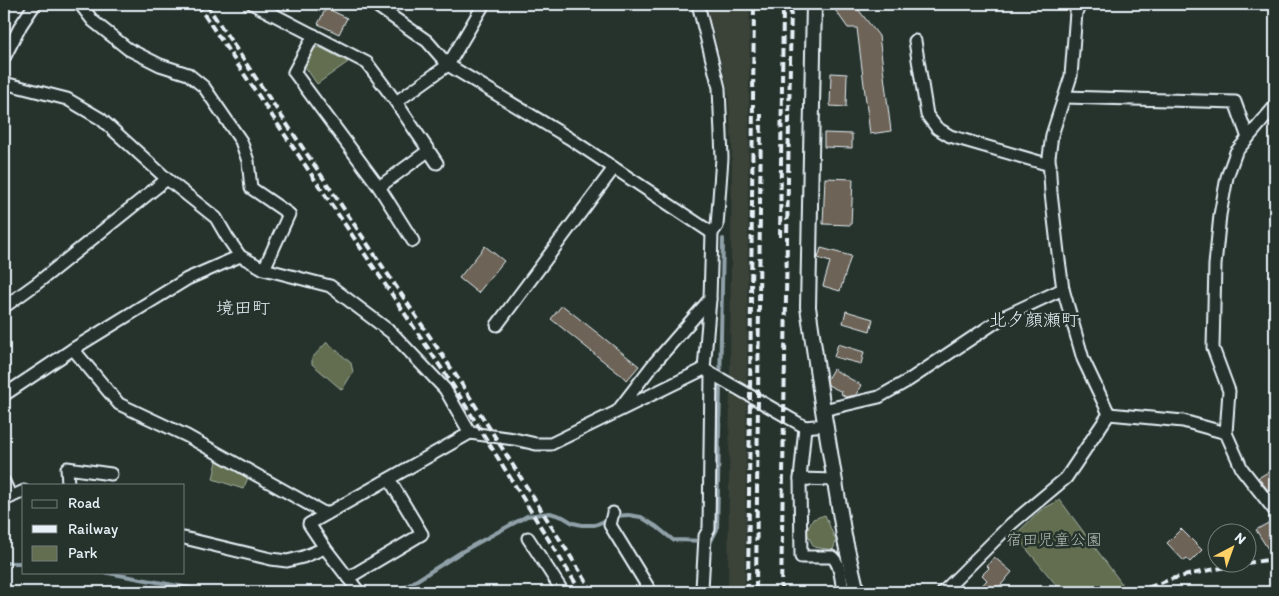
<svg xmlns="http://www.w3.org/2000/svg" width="1279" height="596" font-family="Itim,'Klee One',sans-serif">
	<rect width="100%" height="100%" fill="#26332d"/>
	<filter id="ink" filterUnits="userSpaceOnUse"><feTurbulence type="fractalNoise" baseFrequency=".02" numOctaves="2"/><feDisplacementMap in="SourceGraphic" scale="10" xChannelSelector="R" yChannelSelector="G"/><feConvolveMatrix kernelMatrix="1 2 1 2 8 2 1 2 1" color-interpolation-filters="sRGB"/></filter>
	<g filter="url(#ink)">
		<!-- built -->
		<polygon fill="#3b4239" points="704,4 750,4 745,592 728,592 732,147 728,91 714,33"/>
		<!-- green -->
		<g fill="#626e4f" stroke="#a5b0a4">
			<polygon points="319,47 348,62 317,84 304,65 315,48"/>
			<polygon points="327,342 351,363 353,372 342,390 312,364 312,358"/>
			<polygon points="217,461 248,478 243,489 213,479"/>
			<polygon points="1060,500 1122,584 1105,592 1062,592 1015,535 1041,510"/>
			<polygon points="825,515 836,541 833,550 814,547 806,532 813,519"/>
		</g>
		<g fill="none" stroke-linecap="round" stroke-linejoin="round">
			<!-- stream -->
			<g stroke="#90a1a9" stroke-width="4">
				<polyline points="615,516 628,515 641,517 657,527 673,540 711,541 717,529 723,239"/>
				<polyline points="4,563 24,563"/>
				<polyline points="103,572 211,592"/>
				<polyline points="398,592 463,551 527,516 550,513 563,517 573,523 582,525 595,525 609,519"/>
			</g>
		</g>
		<!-- building -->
		<g fill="#6d6456" stroke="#e8f1f8">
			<polygon points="831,4 854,4 879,36 891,131 870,134 857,28 848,28"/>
			<polygon points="326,8 347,18 339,34 318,24"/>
			<polygon points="831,73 847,74 846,107 830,106"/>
			<polygon points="824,133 852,134 852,148 824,147"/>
			<polygon points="825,178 853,179 851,225 823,224"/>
			<polygon points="485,246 504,261 478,293 459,278"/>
			<polygon points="821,248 851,256 840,291 823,286 830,262 818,258"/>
			<polygon points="562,305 639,366 627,380 551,319"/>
			<polygon points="846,311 873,319 870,331 843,323"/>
			<polygon points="838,344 864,352 861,364 834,357"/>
			<polygon points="833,369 861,385 856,395 846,397 841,394 842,392 828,385 827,379"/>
			<polygon points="1275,468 1275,486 1268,490 1258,478"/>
			<polygon points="1268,523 1275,536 1275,544 1268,549 1256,530"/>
			<polygon points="1181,529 1202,550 1190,562 1187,559 1184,561 1167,543"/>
			<polygon points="994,557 1012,572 995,592 976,592 987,580 982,575 989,568 987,566"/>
		</g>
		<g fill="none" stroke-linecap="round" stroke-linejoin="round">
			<defs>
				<g id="minor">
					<polyline points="80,4 93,21 128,49 160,65 188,74 204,87 241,141 248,161 251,188 289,214 264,269"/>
					<polyline points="253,4 367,63 396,102 437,163"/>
					<polyline points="374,4 427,41 448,65 569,138 712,233"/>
					<polyline points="697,4 699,8 719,88 722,158 717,226 712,233 710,299 704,369"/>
					<polyline points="1081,4 1076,12 1071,76 1052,135 1049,157 1051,193 1058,253 1063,289 1083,359 1109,414"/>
					<polyline points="314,35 294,72 379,187 413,241"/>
					<polyline points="915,41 927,115 937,128 950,136 1050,165"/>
					<polyline points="4,58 21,25 35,4"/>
					<polyline points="4,83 67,99 101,119 167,179 216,218 227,237 240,256 264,269 330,286 392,333 445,389 470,433"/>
					<polyline points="1065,97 1235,102 1248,138"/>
					<polyline points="396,102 448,65 484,4"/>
					<polyline points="1275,106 1236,152 1227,177 1220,215 1215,265 1213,348 1229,391 1226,433 1242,469 1275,511"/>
					<polyline points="379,187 428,151"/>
					<polyline points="4,307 36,284 167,179"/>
					<polyline points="497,325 614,168"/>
					<polyline points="73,349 119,404 187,436 326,514"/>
					<polyline points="707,371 805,427 825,425"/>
					<polyline points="4,395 73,349 187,279 240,256"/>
					<polyline points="619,409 652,366 710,299"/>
					<polyline points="823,410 879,397 909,380 1005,316 1063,289"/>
					<polyline points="1109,414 1183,421 1226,433"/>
					<polyline points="800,479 805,427"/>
					<path d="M835,480L800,479L801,557H832C841,564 841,581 843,592"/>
					<polyline points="4,482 11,497"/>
					<polyline points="68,485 67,468 111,474"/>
					<polyline points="4,500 24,491"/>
					<polyline points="613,513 610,525 651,592"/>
					<polyline points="184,538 271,559 287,561 303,557 325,548"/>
					<polyline points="528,538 563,592"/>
					<polyline points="348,578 422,534 389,479"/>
					<polyline points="359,592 325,548 309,524 470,433 514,439 536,444 551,444 704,369"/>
					<polyline points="704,592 702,589 705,536 709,529 711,374"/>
					<polyline points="943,592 1011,524 1066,478 1109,414"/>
				</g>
				<polyline id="tertiary" points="814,4 808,307 823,410 844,536 857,592"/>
			</defs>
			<!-- minor casing -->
			<use href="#minor" stroke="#e8f1f8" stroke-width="15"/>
			<!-- tertiary casing -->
			<use href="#tertiary" stroke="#e8f1f8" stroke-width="18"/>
			<!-- minor -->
			<use href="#minor" stroke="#26332d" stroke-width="11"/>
			<!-- tertiary -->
			<use href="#tertiary" stroke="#26332d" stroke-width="14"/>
			<!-- rail -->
			<g stroke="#e8f1f8" stroke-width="4" stroke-dasharray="8 4" stroke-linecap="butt">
				<polyline points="197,4 454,387 581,592"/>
				<polyline points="206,4 461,383 593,592"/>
				<polyline points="780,237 783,10"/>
				<polyline points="1246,563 1275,559"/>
				<polyline points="756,589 761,114"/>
				<polyline points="748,592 754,4"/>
				<polyline points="781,592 791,4"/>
				<polyline points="1137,592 1171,579 1205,571 1244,564"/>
			</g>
		</g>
	</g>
	<g text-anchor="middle" stroke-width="5" stroke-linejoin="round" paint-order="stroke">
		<!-- park labels -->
		<g font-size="16" fill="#b2bdb4" stroke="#26332d">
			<text x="1054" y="545">宿田児童公園</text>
		</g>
		<!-- neighbourhood labels -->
		<g font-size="18" fill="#e8f1f8" stroke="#26332d">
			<text x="243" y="314">境田町</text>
			<text x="1034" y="326">北夕顔瀬町</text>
		</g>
	</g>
	<!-- margin -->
	<rect width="1279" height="596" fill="none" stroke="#26332d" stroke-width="20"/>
	<rect x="10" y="10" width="1259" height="576" fill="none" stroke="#e8f1f8" stroke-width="2" filter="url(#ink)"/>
	<!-- legend -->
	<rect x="22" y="484" width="162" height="90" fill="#26332d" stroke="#747f7e"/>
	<rect x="32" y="500" width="25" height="8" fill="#26332d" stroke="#747f7e"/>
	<text x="68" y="508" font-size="15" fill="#e8f1f8">Road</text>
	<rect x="32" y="525" width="25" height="8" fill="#e8f1f8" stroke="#747f7e"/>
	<text x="68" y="534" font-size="15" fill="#e8f1f8">Railway</text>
	<rect x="32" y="546" width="25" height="15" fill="#626e4f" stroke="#747f7e"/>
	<text x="68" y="558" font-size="15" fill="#e8f1f8">Park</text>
	<!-- north arrow -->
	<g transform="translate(1232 548) rotate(41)"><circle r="24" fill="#26332d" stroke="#747f7e"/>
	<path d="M0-4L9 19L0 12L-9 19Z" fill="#ffd166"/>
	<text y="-8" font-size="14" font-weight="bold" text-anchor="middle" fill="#e8f1f8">N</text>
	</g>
</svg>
